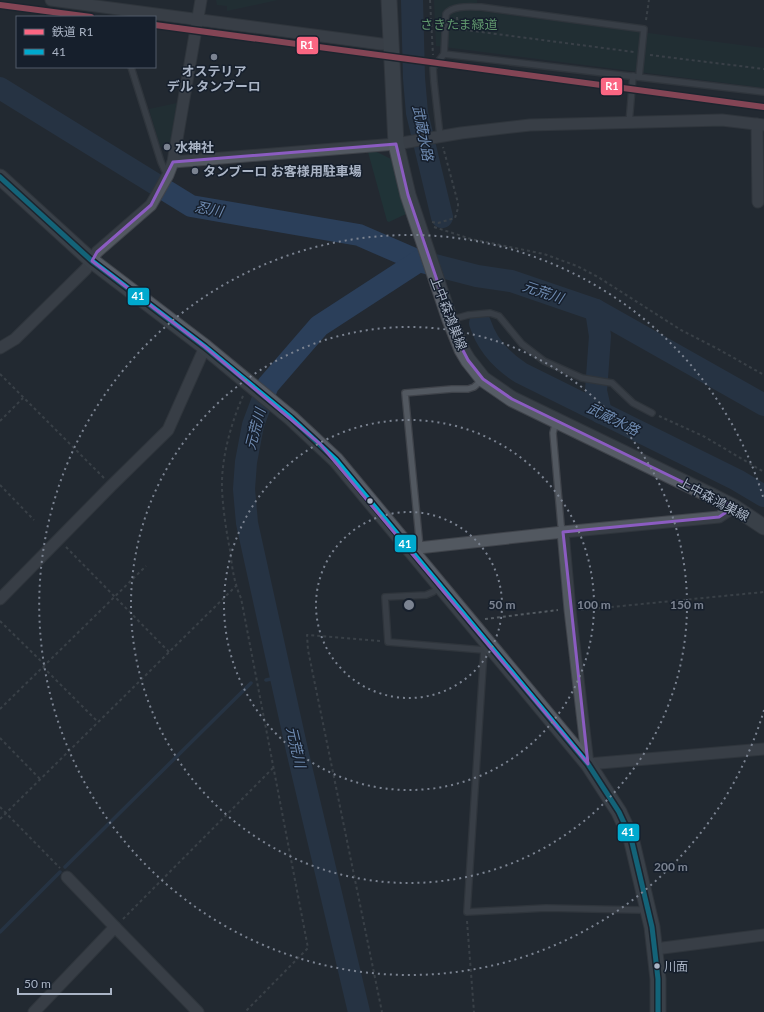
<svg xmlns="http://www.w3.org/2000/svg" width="764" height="1012" font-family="Lato,'Noto Sans JP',sans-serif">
	<rect width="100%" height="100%" fill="#232931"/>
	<!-- green -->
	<g fill="#203337">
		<polygon points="216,0 278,0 227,11 227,6 217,5"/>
		<polygon points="434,0 477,0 477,7 480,11 764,48 764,88 436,46"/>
		<polygon points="177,103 170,145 160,147 149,109"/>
		<polygon points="368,152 377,152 391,159 406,214 389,222 387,221"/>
	</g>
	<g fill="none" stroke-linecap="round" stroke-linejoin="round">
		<!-- stream -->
		<g stroke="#2b3f5a" stroke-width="3.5">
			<polyline points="266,680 281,677"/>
			<polyline points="65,867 251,683"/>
			<polyline points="0,932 60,872"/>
		</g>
		<!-- river -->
		<g stroke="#2b3f5a" stroke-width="22">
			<polyline points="412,0 414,78 417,113 442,217"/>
			<polyline points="0,88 191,206 359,235 419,261 477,276 511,281 596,310 764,405"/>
			<polyline points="596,310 600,336 596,391 601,413"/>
			<path d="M480,323C487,345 502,361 521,373L737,480L764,496"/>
			<polyline points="359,1012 297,750 247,523 244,489 246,462 253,425 268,385 319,326 419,261"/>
		</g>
		<defs>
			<g id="lane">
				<polyline points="444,54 764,92"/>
				<polyline points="131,67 161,162 167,175"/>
				<polyline points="629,123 633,76"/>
				<path d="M440,136L434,82L433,68L444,54L446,14C453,5 470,7 481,7L644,29L639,77"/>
				<polyline points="450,320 468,315 490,313 499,316 522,344 544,361 582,378 612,383 633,403 652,413"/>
				<polyline points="556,421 553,433 561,525 563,532"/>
				<polyline points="420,548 405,393 452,389 468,389 474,387 483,379"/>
				<polyline points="440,587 433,592 426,595 385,597 388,642 484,650 486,649"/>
				<polyline points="484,650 467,912 546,908 640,910 646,908"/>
			</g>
			<g id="street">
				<polyline points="51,0 381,44 390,44"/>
				<polyline points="757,124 758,202"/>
				<polyline points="173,162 396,144 461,133 530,125 722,120 764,125"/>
				<polyline points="0,348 15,339 86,269 97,252 151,205 168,175 173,162 201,0"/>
				<polyline points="563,532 570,610 588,764 764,749"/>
				<polyline points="409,549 563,532 719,517 734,507"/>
				<polyline points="0,599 111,486 168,430 205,347"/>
				<polyline points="67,877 115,927"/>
				<polyline points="655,949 764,935"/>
				<polyline points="34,1012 115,927 198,1012"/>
			</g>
			<g id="secondary">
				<polyline points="389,0 396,144 408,195 450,320 462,350 468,360 483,379 512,399 712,496 734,507 764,527"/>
				<polyline points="0,177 92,261 205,347 291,418 336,460 588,764 619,812 631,838 652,927 658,979 658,1012"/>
			</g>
		</defs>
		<!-- lane casing -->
		<use href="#lane" stroke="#3f434a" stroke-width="8"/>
		<!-- street casing -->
		<use href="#street" stroke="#3f434a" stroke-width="13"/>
		<!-- secondary casing -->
		<use href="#secondary" stroke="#3f434a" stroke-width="17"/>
		<!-- path -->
		<g stroke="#545b62" stroke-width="2" stroke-dasharray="3 3" stroke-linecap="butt">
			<polyline points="430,0 433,55"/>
			<polyline points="457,17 458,29 634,52"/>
			<polyline points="646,20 649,0"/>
			<polyline points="650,55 764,69"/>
			<polyline points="432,222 438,223 455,218 458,208 458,203 443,147"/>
			<polyline points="434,227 471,239 544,254 577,266 598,277 681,330 718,349 764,375"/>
			<polyline points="0,374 104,478"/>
			<path d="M243,396C231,423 221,459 222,489C223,509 226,530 230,550C232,567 234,583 241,598L308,948L245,1012"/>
			<polyline points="659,416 705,437 764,472"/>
			<polyline points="0,421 23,398"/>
			<polyline points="0,485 34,520"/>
			<polyline points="66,547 169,652"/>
			<polyline points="581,610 764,592"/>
			<polyline points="485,619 558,610"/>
			<polyline points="0,621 45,665"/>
			<polyline points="380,641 307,635 308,650 382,1012"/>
			<polyline points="43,667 98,722"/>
			<polyline points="0,709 146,566"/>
			<polyline points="0,738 40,779"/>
			<polyline points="0,807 60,868"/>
			<polyline points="0,819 236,586"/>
			<polyline points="123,919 273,768"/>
			<polyline points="467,921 474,1012"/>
		</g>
		<!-- lane -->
		<use href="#lane" stroke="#525860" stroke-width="5.5"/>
		<!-- street -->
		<use href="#street" stroke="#525860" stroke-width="11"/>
		<!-- secondary -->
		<use href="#secondary" stroke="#565c65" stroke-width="15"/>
		<defs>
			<polyline id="bus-1" points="0,177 92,261 205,347 291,418 336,460 588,764 619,812 631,838 652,927 658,979 658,1012"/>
		</defs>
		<!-- bus-1 casing -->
		<use href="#bus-1" stroke="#161f2c" stroke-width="8"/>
		<!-- bus-1 -->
		<use href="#bus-1" stroke="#00a9ce" stroke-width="5"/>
		<defs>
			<g id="rail-1">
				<polyline points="0,5 91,17"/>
				<polyline points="155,25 764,107"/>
			</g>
		</defs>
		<!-- rail-1 casing -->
		<use href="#rail-1" stroke="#161f2c" stroke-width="9"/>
		<!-- rail-1 -->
		<use href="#rail-1" stroke="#fa6682" stroke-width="6"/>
	</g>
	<!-- marked area -->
	<path d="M0 0H764V1012H0ZM396,144L408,195L457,339L468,360L483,379L512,399L734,507L719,517L563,532L588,764L320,444L205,347L92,261L97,252L151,205L173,162Z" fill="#232931" fill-opacity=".55" fill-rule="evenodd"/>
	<path fill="none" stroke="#8b5cc1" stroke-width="3" stroke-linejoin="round" d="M396,144L408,195L457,339L468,360L483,379L512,399L734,507L719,517L563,532L588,764L320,444L205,347L92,261L97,252L151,205L173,162Z"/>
	<!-- distance rings -->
	<g fill="none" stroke="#7b8391" stroke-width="2" stroke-dasharray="2 4">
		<circle cx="409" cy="605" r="93"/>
		<circle cx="409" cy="605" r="185"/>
		<circle cx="409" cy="605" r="278"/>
		<path d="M764 710A370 370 0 1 1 764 500"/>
	</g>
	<!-- markers -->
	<g fill="#7b8391" stroke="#161f2c" stroke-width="1.5">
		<circle cx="214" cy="57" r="4"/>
		<circle cx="167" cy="147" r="4"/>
		<circle cx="195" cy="171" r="4"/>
	</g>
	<g fill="#aab4c5" stroke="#161f2c" stroke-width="1.5">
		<circle cx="370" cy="501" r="3.5"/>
		<circle cx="657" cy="966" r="3.5"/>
	</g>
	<g text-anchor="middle" stroke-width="3" stroke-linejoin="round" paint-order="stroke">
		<!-- bus labels -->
		<g font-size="12" fill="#aab4c5" stroke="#161f2c" text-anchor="start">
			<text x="664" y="971">川面</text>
		</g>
		<!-- park labels -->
		<g font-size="13" fill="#60976d" stroke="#161f2c">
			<text x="459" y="29">さきたま緑道</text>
		</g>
		<!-- poi labels -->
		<g font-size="13" font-weight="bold" fill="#aab4c5" stroke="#161f2c" text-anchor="start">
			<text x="214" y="76" text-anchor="middle">オステリア<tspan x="214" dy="15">デル タンブーロ</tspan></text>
			<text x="175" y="152">水神社</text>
			<text x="203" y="176">タンブーロ お客様用駐車場</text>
		</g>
		<!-- street labels -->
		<g font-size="13" fill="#aab4c5" stroke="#161f2c">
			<text transform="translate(449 313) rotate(69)" y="5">上中森鴻巣線</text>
			<text transform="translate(714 499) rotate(28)" y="5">上中森鴻巣線</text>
		</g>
		<!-- water labels -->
		<g font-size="14" font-style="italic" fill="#6f8bb1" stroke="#161f2c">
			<text transform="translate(423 133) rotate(79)" y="5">武蔵水路</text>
			<text transform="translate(209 209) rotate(11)" y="5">忍川</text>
			<text transform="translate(543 292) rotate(19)" y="5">元荒川</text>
			<text transform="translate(613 419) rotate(26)" y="5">武蔵水路</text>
			<text transform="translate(255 429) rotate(-75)" y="5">元荒川</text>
			<text transform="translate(296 747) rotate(77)" y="5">元荒川</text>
		</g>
	</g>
	<circle cx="409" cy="605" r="6" fill="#7b8391" stroke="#161f2c" stroke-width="2"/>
	<g font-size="12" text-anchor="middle" font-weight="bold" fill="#7b8391" stroke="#161f2c" stroke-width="3" stroke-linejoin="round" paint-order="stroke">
		<text x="502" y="609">50 m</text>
		<text x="594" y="609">100 m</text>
		<text x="687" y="609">150 m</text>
		<text x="671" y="871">200 m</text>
	</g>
	<g stroke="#161f2c" stroke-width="1.5">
		<rect x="296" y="36" width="23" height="19" rx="4" fill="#fa6682"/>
		<rect x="600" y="77" width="23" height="19" rx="4" fill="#fa6682"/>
		<rect x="127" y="287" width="23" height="19" rx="4" fill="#00a9ce"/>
		<rect x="394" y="534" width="23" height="19" rx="4" fill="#00a9ce"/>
		<rect x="617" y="823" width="23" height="19" rx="4" fill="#00a9ce"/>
	</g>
	<g font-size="11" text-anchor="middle" font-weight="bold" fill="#fff">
		<text x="307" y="49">R1</text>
		<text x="612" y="90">R1</text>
		<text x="138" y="300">41</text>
		<text x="405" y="548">41</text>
		<text x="628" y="836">41</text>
	</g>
	<!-- legend -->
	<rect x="16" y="16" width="140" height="52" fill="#161f2c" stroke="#515b69"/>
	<rect x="24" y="29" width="20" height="6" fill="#fa6682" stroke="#515b69"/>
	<text x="52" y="36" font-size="12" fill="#aab4c5">鉄道 R1</text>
	<rect x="24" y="49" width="20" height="6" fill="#00a9ce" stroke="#515b69"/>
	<text x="52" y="56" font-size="12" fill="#aab4c5">41</text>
	<!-- scale -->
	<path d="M18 988v6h93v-6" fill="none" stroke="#aab4c5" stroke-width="2"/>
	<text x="24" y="988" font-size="12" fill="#aab4c5" stroke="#161f2c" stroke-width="3" paint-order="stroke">50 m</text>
</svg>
